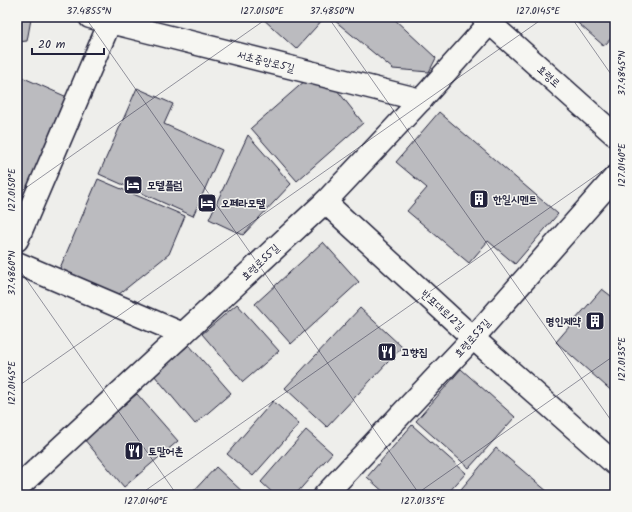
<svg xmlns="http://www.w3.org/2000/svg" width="632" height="512" font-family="Kalam,'Poor Story',sans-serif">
	<rect width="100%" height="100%" fill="#eeeeeb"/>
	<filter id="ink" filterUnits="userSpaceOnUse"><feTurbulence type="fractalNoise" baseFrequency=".025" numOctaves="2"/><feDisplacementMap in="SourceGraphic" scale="8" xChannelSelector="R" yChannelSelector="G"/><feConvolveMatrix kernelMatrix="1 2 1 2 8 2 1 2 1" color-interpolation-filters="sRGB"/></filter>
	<g filter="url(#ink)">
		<!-- building -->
		<g fill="#bbbbbf" stroke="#22223b">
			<polygon points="17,17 31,19 27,41 17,42"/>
			<polygon points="261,17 325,17 296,49"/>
			<polygon points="337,17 392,17 436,58 429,72 393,69 334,20"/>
			<polygon points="571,17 615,17 615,34 604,46"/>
			<polygon points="17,75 67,97 17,210"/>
			<polygon points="306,80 333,85 363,123 297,181 251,128"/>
			<polygon points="137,88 173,104 164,124 222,150 193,216 99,174"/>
			<polygon points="439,112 558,214 515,264 488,241 469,263 407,211 427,188 396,162"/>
			<polygon points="248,135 291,184 243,235 209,219"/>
			<polygon points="98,179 185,216 169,254 113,299 57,275"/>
			<polygon points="323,242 359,282 291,344 255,304"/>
			<polygon points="602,289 615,299 615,394 556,342"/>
			<polygon points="237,304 279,351 243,382 202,334"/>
			<polygon points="360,308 402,347 327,427 285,388"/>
			<polygon points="189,345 231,393 195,424 154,375"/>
			<polygon points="461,369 515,417 469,468 416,421"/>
			<polygon points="137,394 178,441 124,487 84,439"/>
			<polygon points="273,401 299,424 253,476 227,454"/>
			<polygon points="412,425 466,473 446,495 387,495 367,477"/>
			<polygon points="306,430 332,453 295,495 275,495 261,482"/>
			<polygon points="496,448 548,492 545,495 456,495"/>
			<polygon points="216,467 246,495 190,495"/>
		</g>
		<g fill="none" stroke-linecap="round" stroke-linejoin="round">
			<defs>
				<g id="minor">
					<polyline points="90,17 421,100"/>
					<polyline points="325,202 473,338 615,464"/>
					<polyline points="17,240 110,22"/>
					<polyline points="17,263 183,334"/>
					<polyline points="17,488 325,202 421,100 495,17"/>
					<polyline points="325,495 473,338 615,177"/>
				</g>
				<polyline id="major" points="483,17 615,135"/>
			</defs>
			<!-- minor casing -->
			<use href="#minor" stroke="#22223b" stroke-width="25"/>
			<!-- major casing -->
			<use href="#major" stroke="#22223b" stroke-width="25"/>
			<!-- minor -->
			<use href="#minor" stroke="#f6f6f2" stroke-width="22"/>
			<!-- major -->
			<use href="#major" stroke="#f6f6f2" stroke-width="22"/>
		</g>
	</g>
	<!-- ticks -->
	<path fill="none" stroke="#22223b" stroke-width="1" stroke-opacity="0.45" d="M85,17L420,495M328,17L615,426M571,17L615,80M17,194L269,17M17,266L177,495M17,387L545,17M139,495L615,162M415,495L615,355"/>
	<!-- icons -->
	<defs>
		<symbol id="hotel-square" viewBox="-11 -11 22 22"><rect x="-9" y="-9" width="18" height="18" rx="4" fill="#22223b" stroke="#f6f6f2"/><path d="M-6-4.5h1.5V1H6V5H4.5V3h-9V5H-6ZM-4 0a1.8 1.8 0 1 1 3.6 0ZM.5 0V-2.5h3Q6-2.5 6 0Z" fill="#fff"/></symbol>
		<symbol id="building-square" viewBox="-11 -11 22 22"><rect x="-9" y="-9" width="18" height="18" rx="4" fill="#22223b" stroke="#f6f6f2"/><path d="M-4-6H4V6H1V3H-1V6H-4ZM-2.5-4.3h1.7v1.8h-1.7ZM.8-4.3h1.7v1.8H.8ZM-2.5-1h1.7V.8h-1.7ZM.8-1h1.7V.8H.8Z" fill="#fff"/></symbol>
		<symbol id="restaurant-square" viewBox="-11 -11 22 22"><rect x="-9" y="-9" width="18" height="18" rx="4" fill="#22223b" stroke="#f6f6f2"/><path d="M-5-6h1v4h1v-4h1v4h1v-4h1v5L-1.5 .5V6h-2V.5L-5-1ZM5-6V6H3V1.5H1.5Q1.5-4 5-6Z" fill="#fff"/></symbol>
	</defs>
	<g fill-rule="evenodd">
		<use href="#hotel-square" x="122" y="174" width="22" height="22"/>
		<use href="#building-square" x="468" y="188" width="22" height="22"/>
		<use href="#hotel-square" x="196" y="192" width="22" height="22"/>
		<use href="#building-square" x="584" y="310" width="22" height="22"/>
		<use href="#restaurant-square" x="376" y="341" width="22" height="22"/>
		<use href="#restaurant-square" x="123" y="440" width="22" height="22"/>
	</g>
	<g text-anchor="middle" stroke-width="3" stroke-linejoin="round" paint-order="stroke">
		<!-- street labels -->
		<g font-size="11" fill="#22223b" stroke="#f6f6f2">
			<text transform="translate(266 61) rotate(14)" y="4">서초중앙로5길</text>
			<text transform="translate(549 76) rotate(42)" y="4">효령로</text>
			<text transform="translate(260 262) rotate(-43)" y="4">효령로55길</text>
			<text transform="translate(443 310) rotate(42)" y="4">반포대로12길</text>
			<text transform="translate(472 338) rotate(-48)" y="4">효령로53길</text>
		</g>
		<!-- poi labels -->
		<g font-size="11" font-weight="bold" fill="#22223b" stroke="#f6f6f2" text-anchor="start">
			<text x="147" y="189">모텔플럼</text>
			<text x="493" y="203">한일시멘트</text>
			<text x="221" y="207">오페라모텔</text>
			<text x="581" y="325" text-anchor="end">명인제약</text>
			<text x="401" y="356">고향집</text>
			<text x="148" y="455">토말어촌</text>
		</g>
	</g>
	<!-- margin -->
	<rect width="632" height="512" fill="none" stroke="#f6f6f2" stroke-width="44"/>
	<!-- scale -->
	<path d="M32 48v6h72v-6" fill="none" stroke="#22223b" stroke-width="2"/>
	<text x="38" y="48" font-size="12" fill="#22223b" stroke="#f6f6f2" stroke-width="3" paint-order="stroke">20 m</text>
	<rect x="22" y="22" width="588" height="468" fill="none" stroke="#22223b" stroke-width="1.5"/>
	<g font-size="10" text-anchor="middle" fill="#22223b">
		<text x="89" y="14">37.4855°N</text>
		<text x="262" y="14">127.0150°E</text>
		<text x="332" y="14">37.4850°N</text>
		<text x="538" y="14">127.0145°E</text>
		<text transform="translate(621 73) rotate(-90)" y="4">37.4845°N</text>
		<text transform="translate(621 165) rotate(-90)" y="4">127.0140°E</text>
		<text transform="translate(11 190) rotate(-90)" y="4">127.0150°E</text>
		<text transform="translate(11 273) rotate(-90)" y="4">37.4860°N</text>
		<text transform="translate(621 359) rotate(-90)" y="4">127.0135°E</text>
		<text transform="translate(11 383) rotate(-90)" y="4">127.0145°E</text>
		<text x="146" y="504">127.0140°E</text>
		<text x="423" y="504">127.0135°E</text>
	</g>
</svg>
